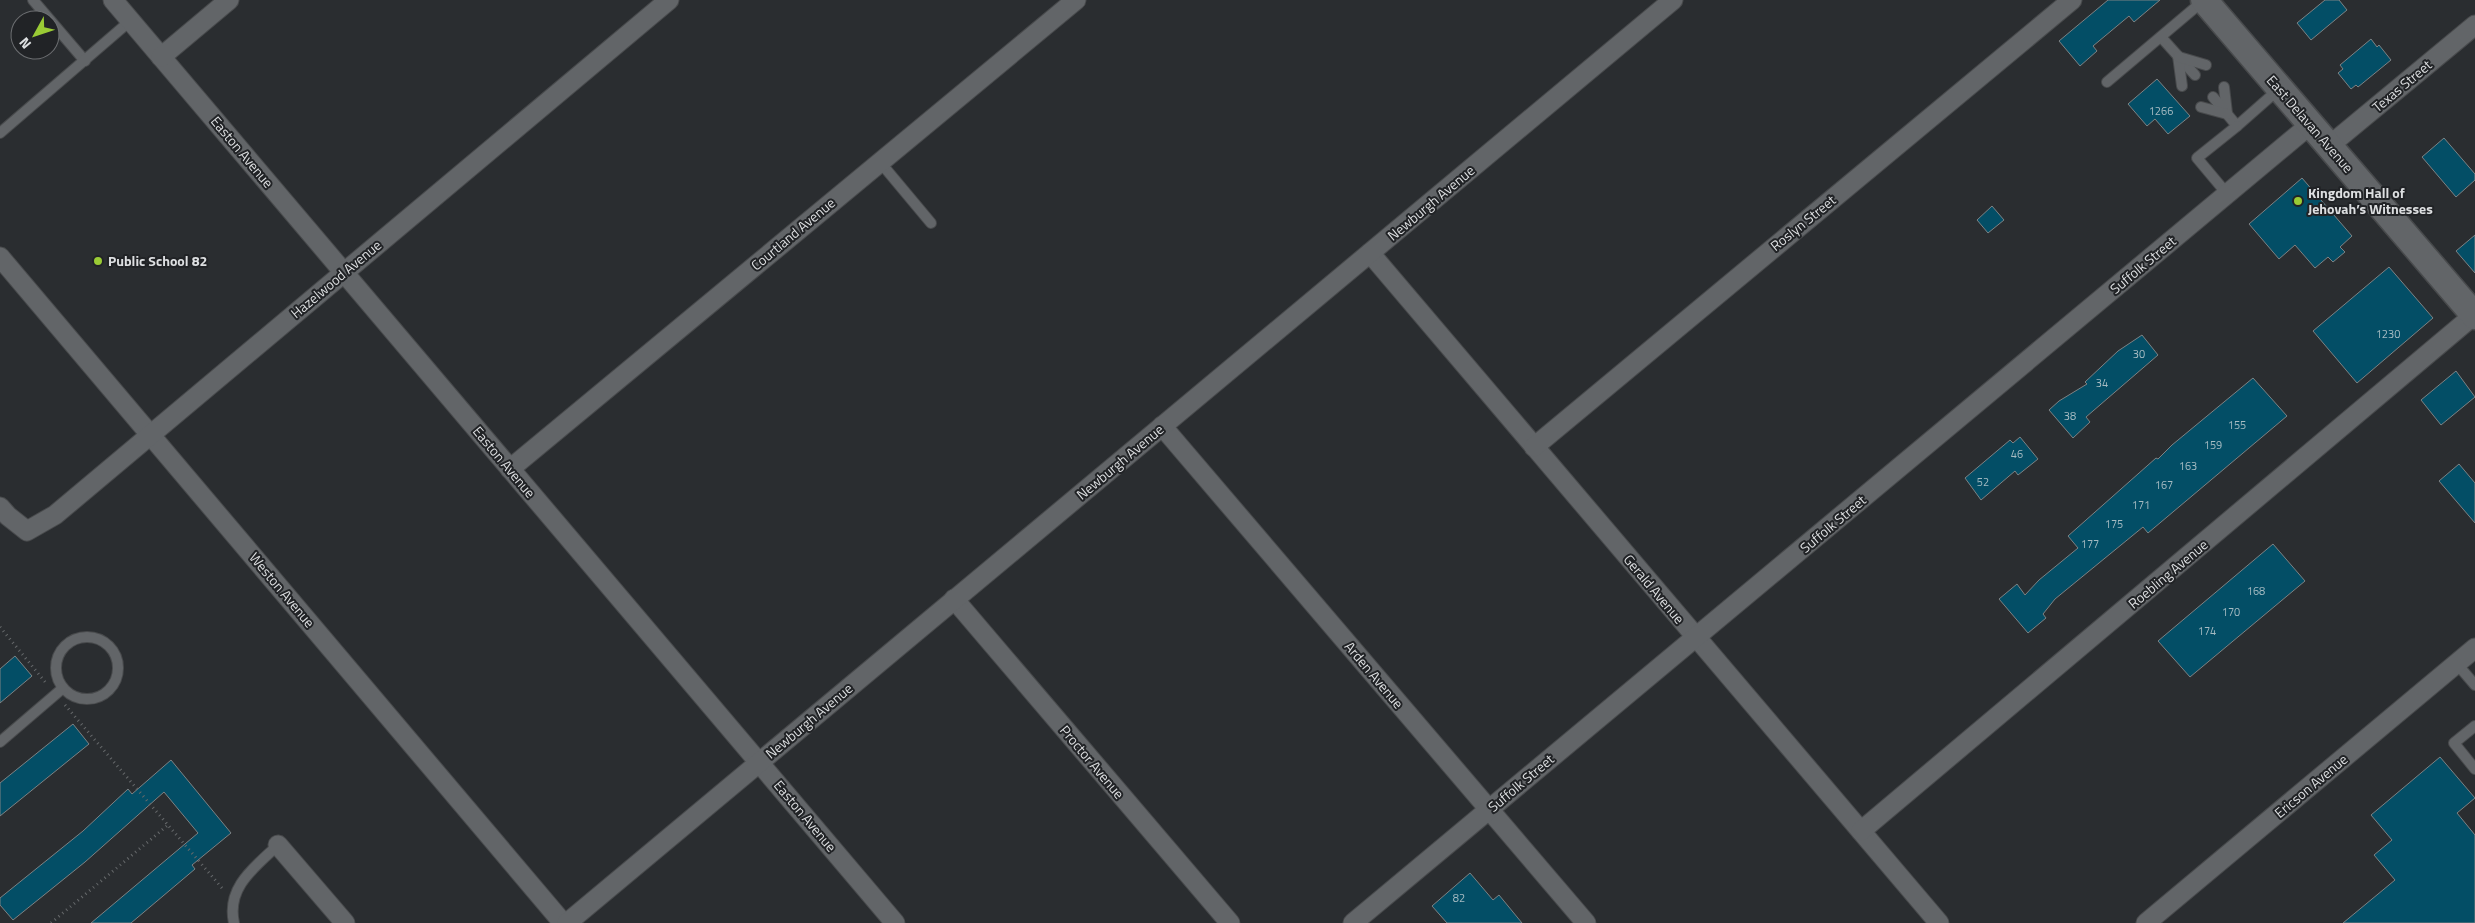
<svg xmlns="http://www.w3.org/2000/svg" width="2475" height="923" font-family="'Titillium Web',sans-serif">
	<rect width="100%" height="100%" fill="#2a2d30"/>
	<!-- building -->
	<g fill="#034e66" stroke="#7d8284">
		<polygon points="2108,0 2160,0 2134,22 2129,16 2093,46 2097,51 2080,66 2059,41"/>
		<polygon points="2325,0 2339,0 2347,10 2311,40 2297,23"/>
		<polygon points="2371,39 2377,47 2379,45 2391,60 2358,87 2356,85 2351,89 2338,73 2343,69 2340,65"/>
		<polygon points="2157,79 2190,116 2168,134 2155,119 2147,126 2128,104"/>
		<polygon points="2444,138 2475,174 2475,180 2456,197 2422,157"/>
		<polygon points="2302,178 2352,236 2340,247 2345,252 2333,262 2328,257 2315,268 2295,245 2279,259 2249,224"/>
		<polygon points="1992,206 2004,220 1988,233 1977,220"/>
		<polygon points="2475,235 2475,273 2456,251"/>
		<polygon points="2389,267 2433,318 2357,383 2313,331"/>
		<polygon points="2142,335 2158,355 2086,417 2090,422 2073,438 2049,410 2059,401 2087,384 2085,382 2118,351"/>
		<polygon points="2456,371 2475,397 2441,425 2421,400"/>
		<polygon points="2253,378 2287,416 2148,533 2143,527 2055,599 2043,614 2046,618 2028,633 1999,599 2017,584 2025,595 2039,580 2078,548 2068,536 2156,458 2158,459 2172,445"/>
		<polygon points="2020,437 2038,459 2018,475 2015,471 1981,500 1965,478 2010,440 2013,443"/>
		<polygon points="2459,464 2475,483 2475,523 2439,481"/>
		<polygon points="2273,544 2305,581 2190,677 2158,641"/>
		<polygon points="15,656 32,676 0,703 0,669"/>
		<polygon points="73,724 89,744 0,816 0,783"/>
		<polygon points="2440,757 2475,798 2457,813 2475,835 2475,923 2343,923 2395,880 2374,855 2392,840 2371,815"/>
		<polygon points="171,760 231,833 192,865 195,869 131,923 91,923 198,833 164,792 85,862 13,920 0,905 0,898 83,831 128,789 132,794"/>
		<polygon points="1470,873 1493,900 1499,895 1522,923 1447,923 1432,906"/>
	</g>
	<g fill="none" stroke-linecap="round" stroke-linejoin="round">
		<defs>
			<g id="lane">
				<polyline points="33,0 85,61"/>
				<polyline points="2161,37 2195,75"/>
				<polyline points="2178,56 2182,86"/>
				<polyline points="2179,57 2206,65"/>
				<polyline points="2107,82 2203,1"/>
				<polyline points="2224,87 2227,113"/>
				<polyline points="2213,97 2237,126 2279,89"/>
				<polyline points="2201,107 2227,114"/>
				<polyline points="0,133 130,21"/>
				<polyline points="880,162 931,223"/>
				<polyline points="2228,195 2197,158 2237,126"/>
				<circle cx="87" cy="668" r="31"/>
				<polyline points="2457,664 2475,685"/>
				<polyline points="2475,726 2454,743 2475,769"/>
				<polyline points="0,742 63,688"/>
				<path d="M234,923C226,887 255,867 278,845"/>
			</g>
			<g id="street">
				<polyline points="113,0 895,923"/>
				<polyline points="161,57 229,0"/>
				<polyline points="2329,146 2475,25"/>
				<polyline points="1370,253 1939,923"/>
				<polyline points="0,257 563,923"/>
				<polyline points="1162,426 1586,923"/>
				<polyline points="1534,447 2072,0"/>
				<polyline points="510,469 1076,0"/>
				<polyline points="0,507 8,516 27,531 55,515 669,0"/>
				<polyline points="954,599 1230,923"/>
				<polyline points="1861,831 2474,315"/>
				<polyline points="278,845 345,923"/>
				<polyline points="567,923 1673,0"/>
				<polyline points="1353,923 2311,124"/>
				<polyline points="2146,923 2475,648"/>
			</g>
			<polyline id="secondary" points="2204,0 2475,316"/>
		</defs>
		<!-- lane casing -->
		<use href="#lane" stroke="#484a4c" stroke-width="12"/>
		<!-- street casing -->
		<use href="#street" stroke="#484a4c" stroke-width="21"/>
		<!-- secondary casing -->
		<use href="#secondary" stroke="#484a4c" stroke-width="29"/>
		<!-- path -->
		<g stroke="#66696b" stroke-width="3" stroke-dasharray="1 4" stroke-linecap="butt">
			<polyline points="0,627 46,683"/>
			<polyline points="65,705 222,888"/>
			<polyline points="51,923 168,825"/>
		</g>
		<!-- lane -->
		<use href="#lane" stroke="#626568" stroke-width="10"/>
		<!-- street -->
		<use href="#street" stroke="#626568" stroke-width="19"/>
		<!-- secondary -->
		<use href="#secondary" stroke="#626568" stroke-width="26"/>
	</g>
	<!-- markers -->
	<g fill="#9acb35" stroke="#212326" stroke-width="2">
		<circle cx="2298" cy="201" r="5"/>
		<circle cx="98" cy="261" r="5"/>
	</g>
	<g text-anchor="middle" stroke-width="4" stroke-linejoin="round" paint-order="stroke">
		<!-- number labels -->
		<g font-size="11" fill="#a6bbc2">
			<text x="2161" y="115">1266</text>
			<text x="2388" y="338">1230</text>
			<text x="2139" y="358">30</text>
			<text x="2102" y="387">34</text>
			<text x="2070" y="420">38</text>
			<text x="2237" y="429">155</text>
			<text x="2213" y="449">159</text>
			<text x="2017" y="458">46</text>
			<text x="2188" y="470">163</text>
			<text x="1983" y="486">52</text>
			<text x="2164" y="489">167</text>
			<text x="2141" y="509">171</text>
			<text x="2114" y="528">175</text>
			<text x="2090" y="548">177</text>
			<text x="2256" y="595">168</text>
			<text x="2231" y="616">170</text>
			<text x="2207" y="635">174</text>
			<text x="1459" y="902">82</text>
		</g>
		<!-- street labels -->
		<g font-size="14" fill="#dddfe1" stroke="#212326">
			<text transform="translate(2402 86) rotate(-40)" y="5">Texas Street</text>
			<text transform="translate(2310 124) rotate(49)" y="5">East Delavan Avenue</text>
			<text transform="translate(242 152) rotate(50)" y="5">Easton Avenue</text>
			<text transform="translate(1431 203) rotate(-40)" y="5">Newburgh Avenue</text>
			<text transform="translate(1803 223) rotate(-39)" y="5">Roslyn Street</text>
			<text transform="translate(793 234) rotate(-40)" y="5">Courtland Avenue</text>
			<text transform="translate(2143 265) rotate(-40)" y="5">Suffolk Street</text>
			<text transform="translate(336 279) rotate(-40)" y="5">Hazelwood Avenue</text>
			<text transform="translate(504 462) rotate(50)" y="5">Easton Avenue</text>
			<text transform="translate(1120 462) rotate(-40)" y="5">Newburgh Avenue</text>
			<text transform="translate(1833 524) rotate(-40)" y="5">Suffolk Street</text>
			<text transform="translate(2168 574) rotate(-40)" y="5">Roebling Avenue</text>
			<text transform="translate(1654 589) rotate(50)" y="5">Gerald Avenue</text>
			<text transform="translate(282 590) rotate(50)" y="5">Weston Avenue</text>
			<text transform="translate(1374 675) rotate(50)" y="5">Arden Avenue</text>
			<text transform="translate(809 721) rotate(-40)" y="5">Newburgh Avenue</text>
			<text transform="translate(1092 762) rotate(50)" y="5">Proctor Avenue</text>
			<text transform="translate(1521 783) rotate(-40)" y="5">Suffolk Street</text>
			<text transform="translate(2311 786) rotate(-40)" y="5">Ericson Avenue</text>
			<text transform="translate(805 816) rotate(50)" y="5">Easton Avenue</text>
		</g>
		<!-- poi labels -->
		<g font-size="14" font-weight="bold" fill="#dddfe1" stroke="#212326" text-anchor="start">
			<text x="2308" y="198">Kingdom Hall of<tspan x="2308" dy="16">Jehovah’s Witnesses</tspan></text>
			<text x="108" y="266">Public School 82</text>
		</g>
	</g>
	<!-- north arrow -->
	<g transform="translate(35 35) rotate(230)"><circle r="24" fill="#212326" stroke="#6c6e71"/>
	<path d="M0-4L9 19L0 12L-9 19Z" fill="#9acb35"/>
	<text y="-8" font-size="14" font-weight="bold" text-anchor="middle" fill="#dddfe1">N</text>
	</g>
</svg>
